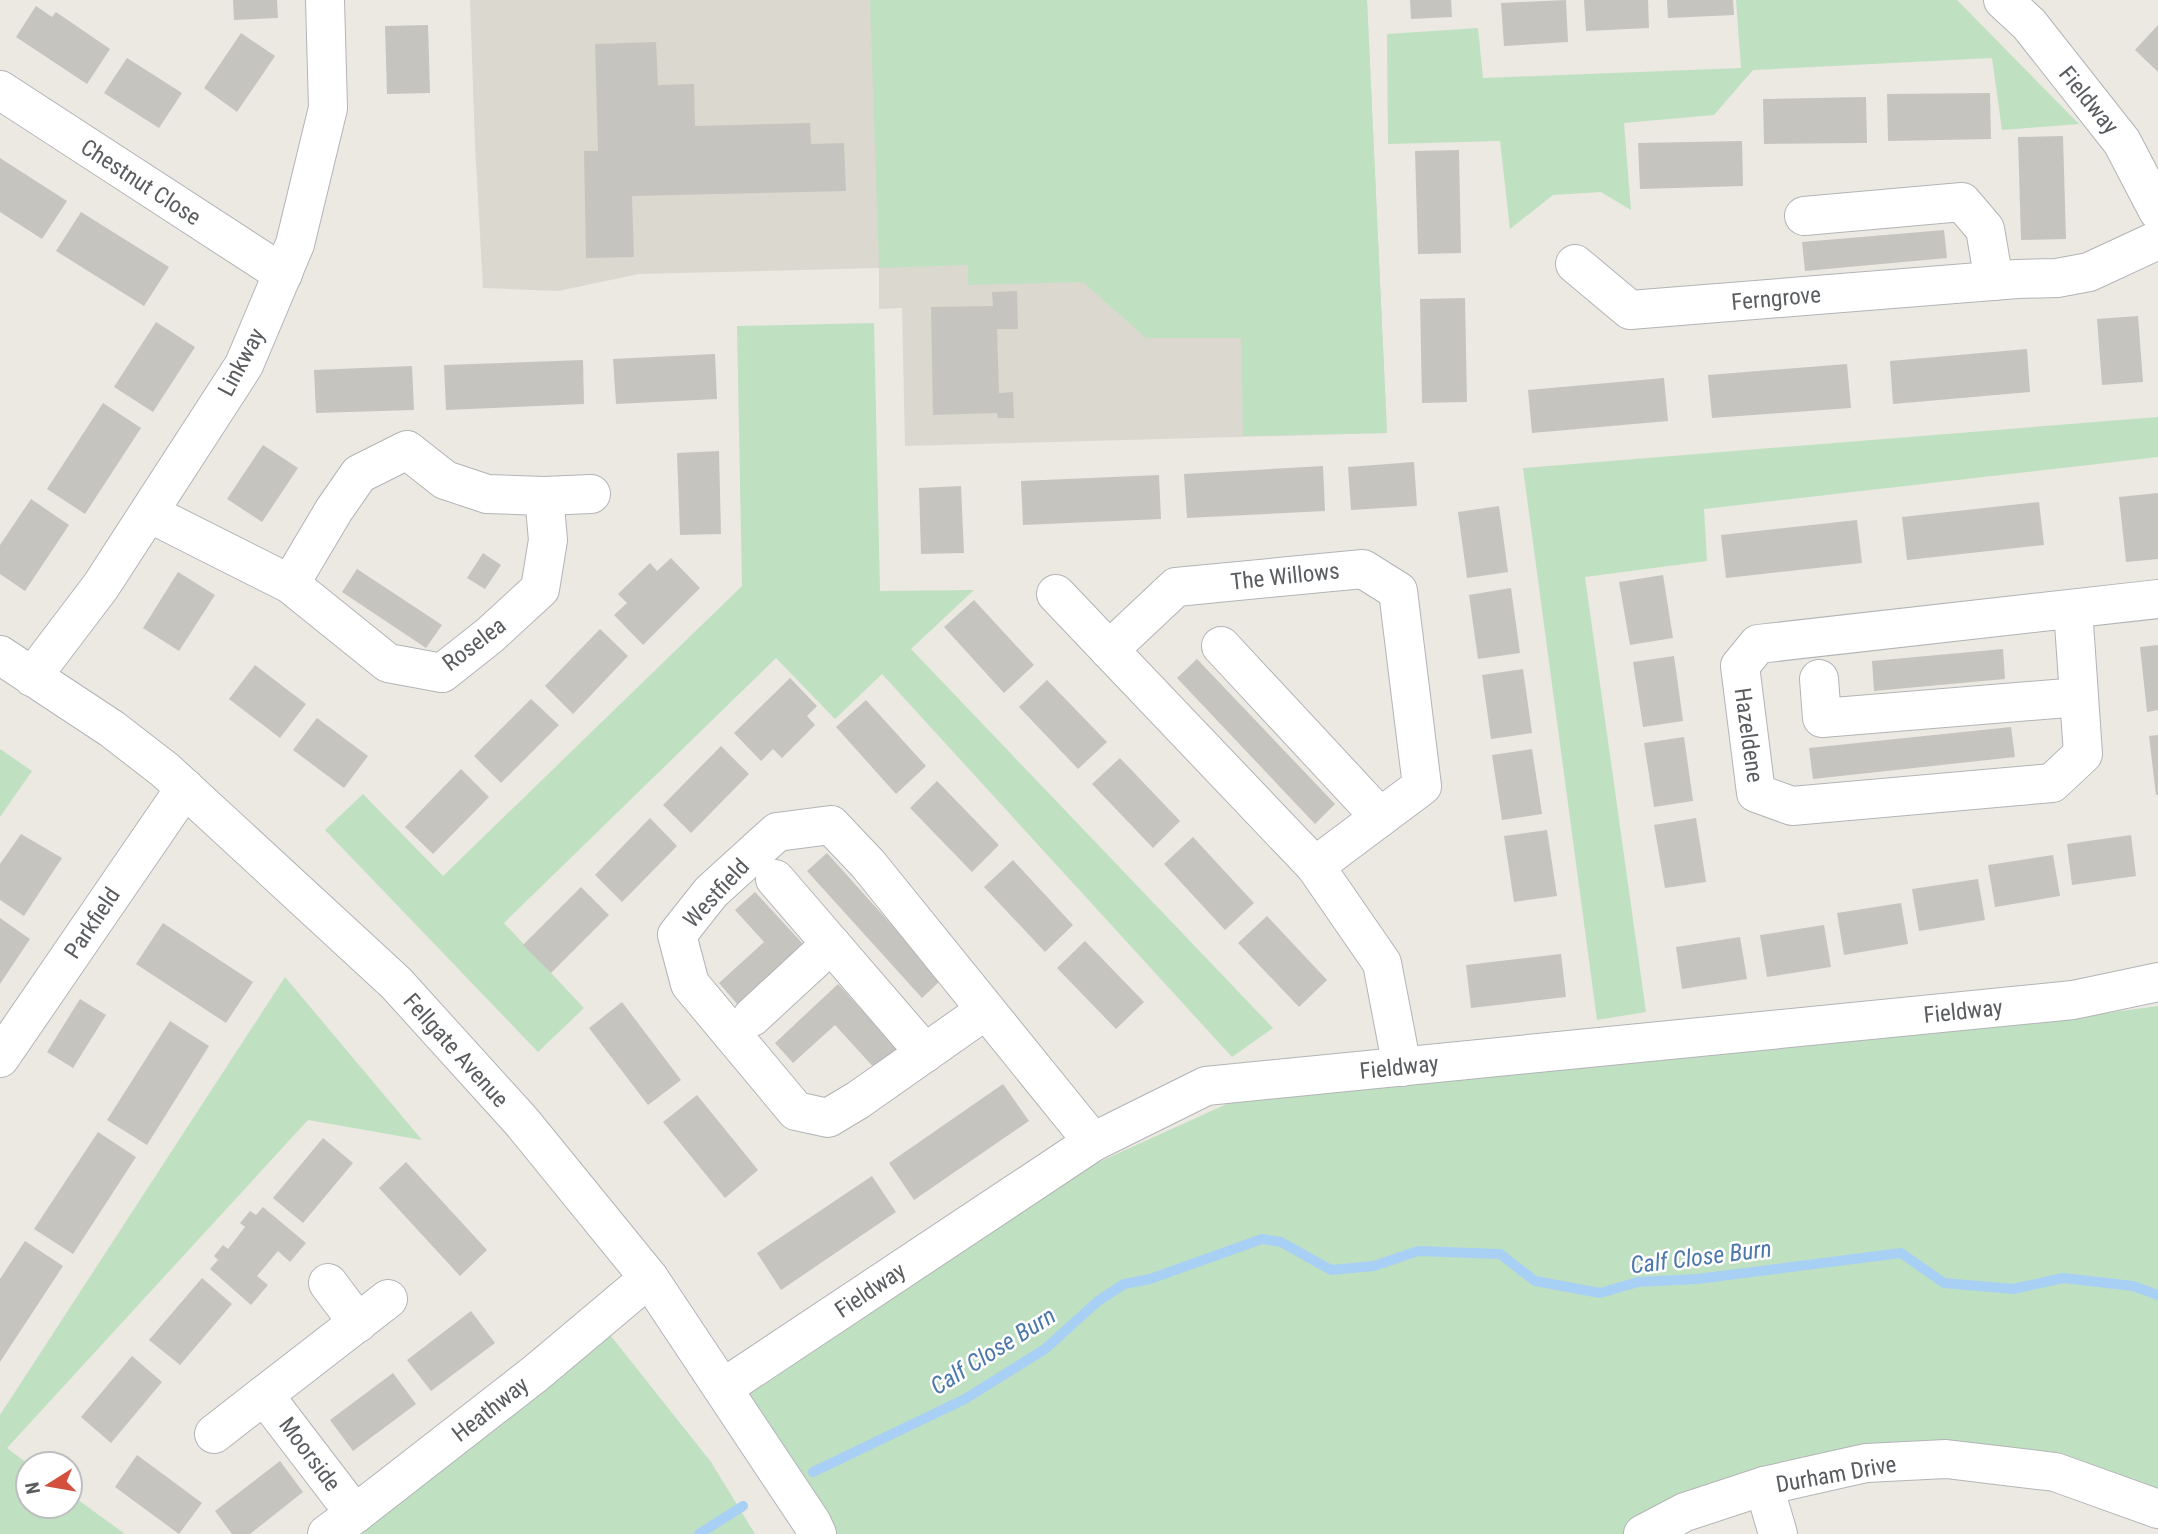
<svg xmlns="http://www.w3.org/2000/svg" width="2158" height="1534" font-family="'Roboto Condensed',sans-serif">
	<rect width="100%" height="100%" fill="#ebe9e1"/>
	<!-- education -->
	<polygon fill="#dbd8d0" points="470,0 1367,0 1387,433 905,446 902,308 879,309 879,268 639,274 558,291 483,288 475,145"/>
	<!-- green -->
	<g fill="#c0e0c2">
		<polygon points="870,0 1367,0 1387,433 1243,436 1241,338 1146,338 1083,282 968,285 968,265 879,268"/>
		<polygon points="1736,0 1957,0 2079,124 2002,130 1992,58 1753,70 1714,115 1624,123 1631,210 1601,192 1553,195 1510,229 1500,141 1388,144 1387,34 1478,28 1483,78 1741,68"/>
		<polygon points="874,323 880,591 974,590 911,649 1273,1028 1232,1057 882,674 835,719 776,658 504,923 584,1008 538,1052 325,830 363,794 443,876 742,586 737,326"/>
		<polygon points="2158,417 2158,457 1704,509 1707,561 1585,577 1646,1012 1597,1020 1523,468"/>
		<polygon points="0,749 32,771 0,817"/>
		<polygon points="285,977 422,1140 308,1120 7,1448 28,1464 28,1506 70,1506 70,1494 125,1534 0,1534 0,1415"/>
		<polygon points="2158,1006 2158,1509 1945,1459 1643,1534 817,1534 723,1388 1057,1181 1229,1103 1329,1091 2084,1016"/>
		<polygon points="599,1321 711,1462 755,1534 337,1534"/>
	</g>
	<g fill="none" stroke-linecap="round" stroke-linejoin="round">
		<!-- stream -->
		<g stroke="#a8d0f4" stroke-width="10">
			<polyline points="813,1472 965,1399 1045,1349 1098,1301 1124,1284 1150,1279 1262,1239 1281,1242 1331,1270 1374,1266 1418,1251 1500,1254 1535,1281 1600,1293 1638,1282 1697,1279 1901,1253 1944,1283 2013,1289 2063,1278 2133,1286 2158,1295"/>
			<polyline points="699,1534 743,1506"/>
		</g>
	</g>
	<!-- building -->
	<g fill="#c6c4be">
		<polygon points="233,0 277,0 278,18 234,20"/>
		<polygon points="1410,0 1451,0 1452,17 1411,19"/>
		<polygon points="1566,0 1568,42 1504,46 1501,3"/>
		<polygon points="1584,0 1648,0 1649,28 1586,31"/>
		<polygon points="1667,0 1733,0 1734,15 1668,18"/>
		<polygon points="36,6 52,17 56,12 110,49 87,84 16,37"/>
		<polygon points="428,25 430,93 387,94 385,26"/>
		<polygon points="2158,25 2158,72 2135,50"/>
		<polygon points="241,33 275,56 237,112 204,88"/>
		<polygon points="656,42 658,85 694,84 695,126 810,123 811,144 844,143 846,191 632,196 634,257 586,258 584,151 598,151 595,44"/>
		<polygon points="127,58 182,93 159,128 104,93"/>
		<polygon points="1990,93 1991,139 1888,141 1887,94"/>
		<polygon points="1866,97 1867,143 1764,144 1763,99"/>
		<polygon points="2063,136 2066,239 2021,240 2018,137"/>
		<polygon points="1742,141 1743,186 1640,189 1638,143"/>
		<polygon points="1459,150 1461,253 1418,254 1415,151"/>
		<polygon points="0,158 67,201 42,239 0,212"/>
		<polygon points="81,212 169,267 144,306 56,251"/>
		<polygon points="1944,230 1947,258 1805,271 1802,242"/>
		<polygon points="1017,291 1018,329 997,329 999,393 1013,392 1014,418 998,418 997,413 933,415 931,307 993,306 992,292"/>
		<polygon points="1465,298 1467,402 1422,403 1420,299"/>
		<polygon points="2138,316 2143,382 2102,385 2097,319"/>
		<polygon points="156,322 195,347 153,412 114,387"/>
		<polygon points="2027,349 2030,392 1893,404 1890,361"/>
		<polygon points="715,354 717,399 616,404 613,359"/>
		<polygon points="583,360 584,404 446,410 444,365"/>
		<polygon points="1847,364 1851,408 1712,418 1708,375"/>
		<polygon points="412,366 414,410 316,413 314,370"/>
		<polygon points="1664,378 1668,421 1532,433 1528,390"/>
		<polygon points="103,403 141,428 85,514 47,489"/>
		<polygon points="263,445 298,468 262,522 227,499"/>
		<polygon points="719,451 721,534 680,535 677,453"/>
		<polygon points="1414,462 1417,506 1351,510 1348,467"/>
		<polygon points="1323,466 1325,511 1187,518 1184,474"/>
		<polygon points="1159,475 1161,519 1023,525 1021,481"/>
		<polygon points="961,486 964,553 921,554 919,488"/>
		<polygon points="2158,493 2158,559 2126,562 2119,497"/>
		<polygon points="31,499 69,525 25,591 0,574 0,545"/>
		<polygon points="2039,502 2044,545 1907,560 1902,517"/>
		<polygon points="1499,506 1508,572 1467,578 1458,512"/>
		<polygon points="1857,520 1862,563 1726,578 1721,535"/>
		<polygon points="483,553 501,565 485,589 467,578"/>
		<polygon points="671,558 700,588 643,645 614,615 627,603 618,594 650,563 657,571"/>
		<polygon points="357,569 442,625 426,648 342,592"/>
		<polygon points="178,572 215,595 179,651 143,628"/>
		<polygon points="1663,575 1673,638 1630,645 1619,582"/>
		<polygon points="1511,588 1520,653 1478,659 1469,595"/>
		<polygon points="974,600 1034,665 1004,693 944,627"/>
		<polygon points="600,629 628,656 573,714 545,686"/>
		<polygon points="2158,645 2158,710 2147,712 2140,647"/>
		<polygon points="2003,649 2005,679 1874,691 1872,661"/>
		<polygon points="1674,656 1683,721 1643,727 1633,662"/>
		<polygon points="1197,659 1335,804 1315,824 1177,678"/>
		<polygon points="255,665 306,704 280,738 229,699"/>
		<polygon points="1523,669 1532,733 1491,739 1482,675"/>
		<polygon points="790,678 817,706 807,716 815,725 782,758 773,749 761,761 734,733"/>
		<polygon points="1047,680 1107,742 1078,769 1019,707"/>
		<polygon points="531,699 559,725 501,783 474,756"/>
		<polygon points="866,700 926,766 896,794 836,727"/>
		<polygon points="317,718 368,756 344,788 293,750"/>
		<polygon points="2011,727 2015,757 1813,779 1809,748"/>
		<polygon points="2158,735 2158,795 2156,795 2149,736"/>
		<polygon points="1684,737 1693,801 1654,807 1644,743"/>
		<polygon points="721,746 749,774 691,833 663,805"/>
		<polygon points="1532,749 1542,814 1502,820 1492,755"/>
		<polygon points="1120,758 1180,821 1153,848 1092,784"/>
		<polygon points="461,769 489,797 433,854 405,827"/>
		<polygon points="937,781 999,845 972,872 910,808"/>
		<polygon points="650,818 677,846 622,902 595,875"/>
		<polygon points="1696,818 1706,882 1665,888 1654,825"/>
		<polygon points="1547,830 1557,896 1514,902 1504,836"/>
		<polygon points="21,834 62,858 24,916 0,900 0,864"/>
		<polygon points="2131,835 2136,876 2072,885 2067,844"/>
		<polygon points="1193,837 1254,903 1225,930 1164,864"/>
		<polygon points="827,853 941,980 922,998 807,871"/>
		<polygon points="2053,855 2060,896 1995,907 1988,865"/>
		<polygon points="1013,860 1073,925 1045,952 984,887"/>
		<polygon points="1978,879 1985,920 1919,931 1912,889"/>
		<polygon points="581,887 609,915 551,973 523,945"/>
		<polygon points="755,892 804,945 738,1005 719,983 764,942 735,910"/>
		<polygon points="1901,903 1908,944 1844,955 1837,913"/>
		<polygon points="1267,916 1327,980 1299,1007 1238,943"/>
		<polygon points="0,918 30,939 0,984"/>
		<polygon points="163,923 253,982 226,1023 136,964"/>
		<polygon points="1824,925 1831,967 1767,977 1760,935"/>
		<polygon points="1740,937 1747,979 1682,989 1676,947"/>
		<polygon points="1085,941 1144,1002 1116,1029 1057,968"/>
		<polygon points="1561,954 1566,997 1471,1008 1466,965"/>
		<polygon points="838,984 899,1051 877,1071 835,1025 793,1063 775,1043"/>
		<polygon points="80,999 106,1015 73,1068 47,1052"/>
		<polygon points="622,1002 681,1080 648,1105 589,1028"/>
		<polygon points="170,1021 209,1046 147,1145 107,1120"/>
		<polygon points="1003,1084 1029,1121 914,1200 889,1163"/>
		<polygon points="697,1095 758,1170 725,1198 663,1122"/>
		<polygon points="98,1132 136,1157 73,1254 34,1229"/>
		<polygon points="323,1138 353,1163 303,1223 273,1198"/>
		<polygon points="406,1162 487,1250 460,1276 379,1188"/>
		<polygon points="872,1176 896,1212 781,1290 757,1253"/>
		<polygon points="263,1207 306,1243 290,1262 278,1251 257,1276 268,1285 251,1305 210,1269 218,1260 214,1256 223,1245 228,1249 245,1227 240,1223 250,1211 256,1215"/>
		<polygon points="25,1241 63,1266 0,1362 0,1279"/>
		<polygon points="202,1278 232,1304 180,1365 149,1340"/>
		<polygon points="471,1311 495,1343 431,1391 407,1360"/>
		<polygon points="132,1356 162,1382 111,1443 81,1417"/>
		<polygon points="393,1373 416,1404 353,1451 330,1420"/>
		<polygon points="137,1455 202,1503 179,1534 115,1487"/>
		<polygon points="280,1461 303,1492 250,1534 232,1534 215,1511"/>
	</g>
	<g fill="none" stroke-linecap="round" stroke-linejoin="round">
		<defs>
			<g id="minor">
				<polyline points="2003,0 2029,24 2122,142 2158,211"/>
				<polyline points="0,90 283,274"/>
				<polyline points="1804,216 1962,202 1985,229 1994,281"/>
				<polyline points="1575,264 1630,310 2017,279 2057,278 2089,272 2158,240"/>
				<polyline points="544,496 591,494"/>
				<polyline points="149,513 290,584 334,510 359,474 407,450 445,480 487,494 544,496 548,540 540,589 490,635 442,673 388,663 290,584"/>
				<polyline points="1056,594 1315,866 1382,963 1402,1067"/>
				<polyline points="2073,609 2083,754 2052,783 1792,806 1756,793 1740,666 1758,644 2158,599"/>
				<polyline points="1221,646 1380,817"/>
				<polyline points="1109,650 1176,587 1363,569 1398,591 1422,786 1315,866"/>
				<polyline points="0,655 112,729 165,770 396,983 522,1122 649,1278 812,1523 817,1534"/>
				<polyline points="32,677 101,586 244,365 295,244 328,108 325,0"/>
				<polyline points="1819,679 1822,718 2079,697"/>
				<polyline points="775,879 925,1053"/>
				<polyline points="986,1010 858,1100 828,1118 796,1111 690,984 677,935 711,892 777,832 831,825 868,864 1093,1142"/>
				<polyline points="752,1017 831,944"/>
				<polyline points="0,1058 185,788"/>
				<polyline points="328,1283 358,1323"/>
				<polyline points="723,1388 1093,1142 1206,1086 2073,1000 2158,982"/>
				<polyline points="264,1395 388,1299"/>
				<polyline points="214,1434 264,1395 355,1514"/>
				<polyline points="1764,1486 1778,1534"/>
				<polyline points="327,1534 355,1514 536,1373 649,1278"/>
				<polyline points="1643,1534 1685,1512 1764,1486 1866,1463 1946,1459 2055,1472 2158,1509"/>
			</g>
		</defs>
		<!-- minor casing -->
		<use href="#minor" stroke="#b2b4b7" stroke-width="40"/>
		<!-- minor -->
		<use href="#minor" stroke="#fff" stroke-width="38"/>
	</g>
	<g text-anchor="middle" stroke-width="5" stroke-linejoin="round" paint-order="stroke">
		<!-- street labels -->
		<g font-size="23" fill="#5a5d60" stroke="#fff">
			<text transform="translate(2089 100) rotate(51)" y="8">Fieldway</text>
			<text transform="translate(141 182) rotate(33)" y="8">Chestnut Close</text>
			<text transform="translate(1776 298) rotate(-5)" y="8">Ferngrove</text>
			<text transform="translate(241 362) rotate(-62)" y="8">Linkway</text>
			<text transform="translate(1285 576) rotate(-6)" y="8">The Willows</text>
			<text transform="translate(474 644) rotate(-37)" y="8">Roselea</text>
			<text transform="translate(1749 735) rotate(82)" y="8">Hazeldene</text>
			<text transform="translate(716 893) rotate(-47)" y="8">Westfield</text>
			<text transform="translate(92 923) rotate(-56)" y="8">Parkfield</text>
			<text transform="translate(1963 1011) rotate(-6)" y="8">Fieldway</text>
			<text transform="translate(456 1050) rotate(48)" y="8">Fellgate Avenue</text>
			<text transform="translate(1399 1067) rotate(-6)" y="8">Fieldway</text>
			<text transform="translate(870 1290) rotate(-34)" y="8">Fieldway</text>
			<text transform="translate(490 1409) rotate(-38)" y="8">Heathway</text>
			<text transform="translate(310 1454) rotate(53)" y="8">Moorside</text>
			<text transform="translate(1836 1474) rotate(-10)" y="8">Durham Drive</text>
		</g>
		<!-- water labels -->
		<g font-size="24" font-style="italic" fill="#4c77ab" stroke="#fff">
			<text transform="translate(1701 1257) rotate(-7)" y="8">Calf Close Burn</text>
			<text transform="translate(993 1351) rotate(-32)" y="8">Calf Close Burn</text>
		</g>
	</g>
	<!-- north arrow -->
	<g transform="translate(49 1485) rotate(259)"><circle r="33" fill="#ffffff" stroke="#bdbebf" stroke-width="2"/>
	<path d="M0-5L12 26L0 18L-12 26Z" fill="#d3503f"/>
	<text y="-10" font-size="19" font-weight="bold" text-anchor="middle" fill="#5a5d60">N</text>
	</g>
</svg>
